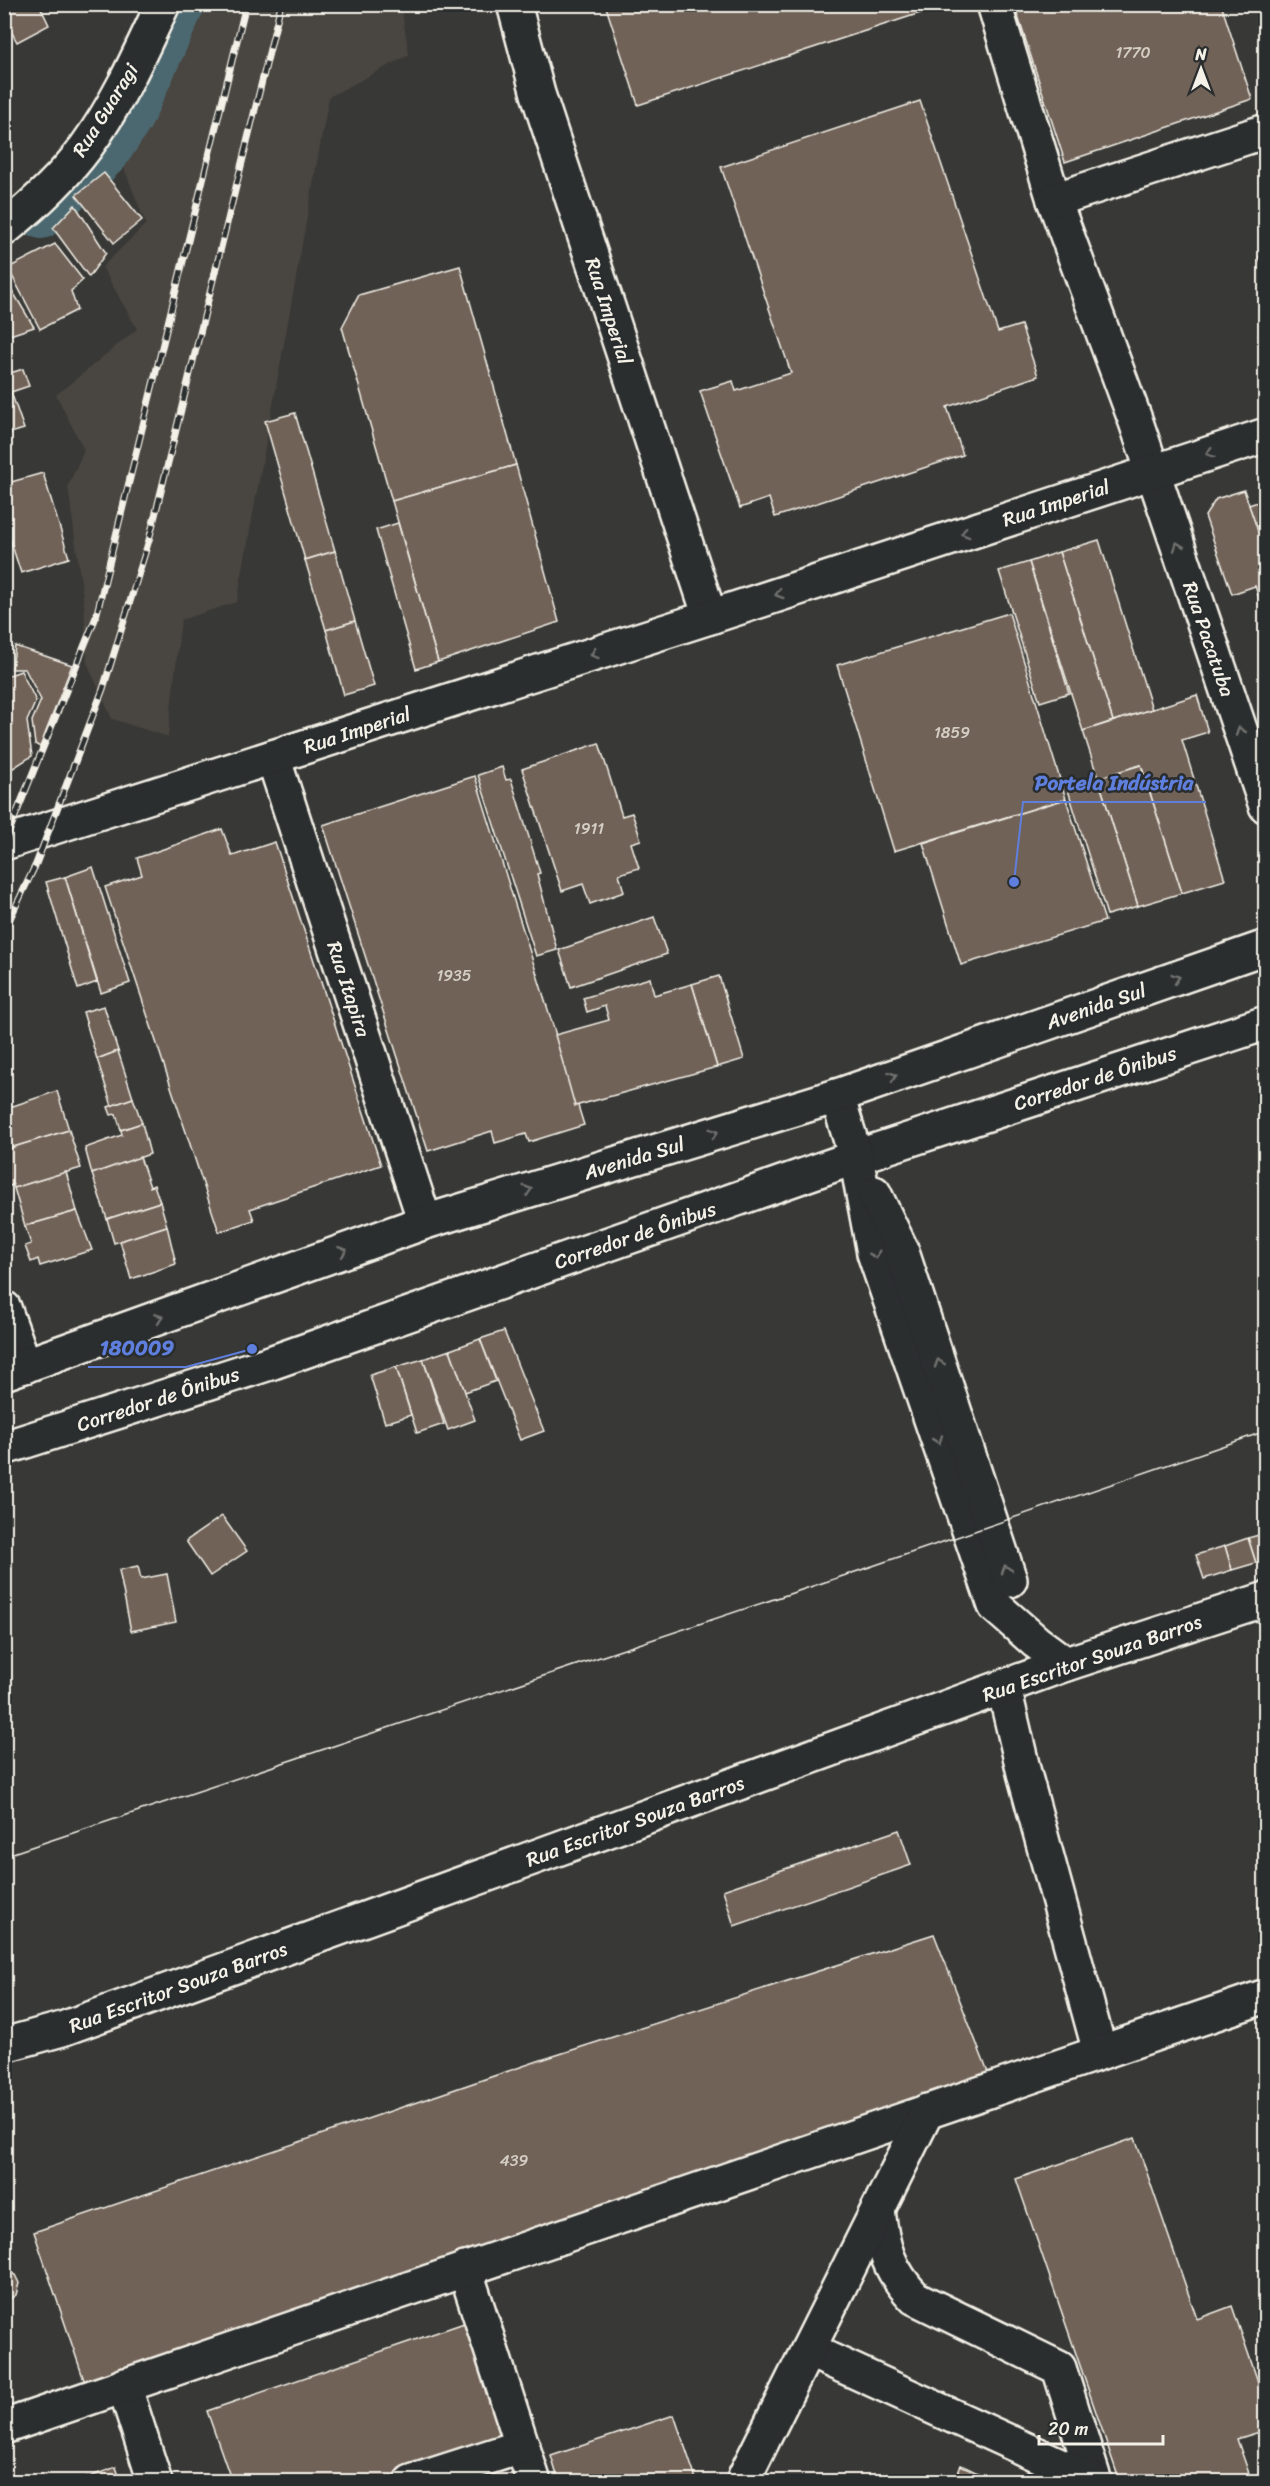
<svg xmlns="http://www.w3.org/2000/svg" width="1270" height="2486" font-family="Sriracha,sans-serif">
	<rect width="100%" height="100%" fill="#383836"/>
	<filter id="ink" filterUnits="userSpaceOnUse"><feTurbulence type="fractalNoise" baseFrequency=".0167" numOctaves="2"/><feDisplacementMap in="SourceGraphic" scale="12" xChannelSelector="R" yChannelSelector="G"/><feConvolveMatrix kernelMatrix="1 2 1 2 8 2 1 2 1" color-interpolation-filters="sRGB"/></filter>
	<g filter="url(#ink)">
		<!-- built -->
		<polygon fill="#494540" points="192,5 401,5 409,55 329,97 237,602 181,620 168,737 112,719 87,663 84,606 68,486 84,450 56,395 137,329 102,267 146,224 120,158"/>
		<g fill="none" stroke-linecap="round" stroke-linejoin="round">
			<!-- canal -->
			<polyline stroke="#4b676f" stroke-width="44" points="41,217 107,154 131,118 183,4"/>
		</g>
		<!-- building -->
		<g fill="#716258" stroke="#f4f1e8" stroke-width="1.5">
			<polygon points="8,4 39,4 49,25 17,42 4,18 4,6"/>
			<polygon points="605,4 948,4 638,105"/>
			<polygon points="1014,4 1221,4 1252,99 1065,162"/>
			<polygon points="920,101 998,332 1021,325 1038,376 947,407 963,455 775,517 769,498 740,508 700,391 733,381 736,391 791,373 721,167"/>
			<polygon points="104,173 142,220 114,243 76,195"/>
			<polygon points="75,205 106,253 89,277 53,228"/>
			<polygon points="55,244 83,280 71,291 77,310 40,329 8,268"/>
			<polygon points="1266,255 1266,276 1259,257"/>
			<polygon points="460,266 516,465 392,501 342,327 359,295"/>
			<polygon points="4,277 34,327 4,337"/>
			<polygon points="23,369 29,386 11,392 24,429 4,435 4,375"/>
			<polygon points="295,413 335,551 305,560 265,421"/>
			<polygon points="516,465 559,622 438,662 392,501"/>
			<polygon points="43,473 69,558 21,573 4,521 4,484"/>
			<polygon points="1244,490 1266,554 1266,610 1263,610 1255,586 1232,594 1205,516 1216,499"/>
			<polygon points="1266,499 1266,554 1249,505"/>
			<polygon points="398,523 438,662 416,669 376,530"/>
			<polygon points="1099,540 1152,709 1113,721 1059,552"/>
			<polygon points="335,551 355,621 326,630 305,560"/>
			<polygon points="1059,552 1113,721 1083,731 1029,562"/>
			<polygon points="1029,562 1069,693 1040,702 999,571"/>
			<polygon points="1009,613 1066,799 894,851 837,665"/>
			<polygon points="355,621 374,686 344,695 326,630"/>
			<polygon points="15,646 72,665 40,747 35,744 32,721 41,700 25,669 12,669"/>
			<polygon points="21,671 36,701 27,721 32,756 4,774 4,677"/>
			<polygon points="1266,685 1266,702 1260,686"/>
			<polygon points="1197,695 1208,732 1182,740 1225,880 1182,893 1141,765 1098,778 1083,731"/>
			<polygon points="599,743 622,816 632,813 641,840 631,843 639,868 619,874 624,892 590,904 583,884 562,891 522,769"/>
			<polygon points="1141,765 1182,893 1138,906 1098,778"/>
			<polygon points="502,767 506,780 511,779 540,873 537,874 557,950 536,956 478,775"/>
			<polygon points="475,776 584,1125 529,1142 526,1134 495,1143 492,1131 428,1151 323,825"/>
			<polygon points="1098,778 1138,906 1107,915 1067,787"/>
			<polygon points="1066,799 1105,921 961,965 923,843"/>
			<polygon points="222,829 232,856 275,842 381,1165 250,1209 254,1220 219,1232 105,887 142,875 137,858"/>
			<polygon points="93,867 130,983 101,993 65,877"/>
			<polygon points="65,877 97,982 78,989 46,882"/>
			<polygon points="654,917 667,954 571,987 559,950"/>
			<polygon points="719,976 744,1059 717,1067 692,984"/>
			<polygon points="650,978 654,995 692,984 717,1067 575,1106 555,1035 609,1020 605,1006 587,1012 583,998"/>
			<polygon points="104,1006 118,1051 97,1059 83,1012"/>
			<polygon points="118,1051 133,1098 112,1106 97,1059"/>
			<polygon points="57,1091 69,1130 4,1150 4,1109"/>
			<polygon points="133,1098 142,1123 121,1130 116,1114 111,1115 108,1107"/>
			<polygon points="142,1123 150,1154 92,1174 85,1148 122,1135 121,1130"/>
			<polygon points="69,1130 81,1168 14,1188 13,1185 6,1187 4,1175 8,1174 4,1163 4,1150"/>
			<polygon points="140,1157 150,1187 154,1185 160,1202 107,1219 92,1174"/>
			<polygon points="66,1172 77,1211 25,1226 14,1188"/>
			<polygon points="160,1202 167,1226 114,1243 107,1219"/>
			<polygon points="77,1211 92,1250 40,1266 38,1259 31,1262 25,1246 31,1244 25,1226"/>
			<polygon points="167,1226 176,1264 131,1279 120,1241"/>
			<polygon points="504,1331 544,1431 520,1440 480,1339"/>
			<polygon points="480,1339 496,1381 465,1392 450,1350"/>
			<polygon points="450,1350 475,1420 448,1430 423,1359"/>
			<polygon points="423,1359 444,1424 417,1433 396,1367"/>
			<polygon points="396,1367 411,1415 385,1423 370,1375"/>
			<polygon points="222,1516 247,1551 210,1576 186,1541"/>
			<polygon points="1266,1533 1266,1560 1256,1563 1248,1538"/>
			<polygon points="1248,1538 1256,1563 1232,1570 1225,1546"/>
			<polygon points="1225,1546 1232,1570 1204,1579 1196,1555"/>
			<polygon points="138,1566 141,1579 167,1574 176,1622 131,1631 119,1570"/>
			<polygon points="899,1830 911,1865 734,1926 723,1890"/>
			<polygon points="934,1934 994,2088 89,2395 34,2232 538,2061"/>
			<polygon points="1135,2138 1197,2319 1232,2306 1266,2405 1266,2430 1237,2439 1252,2482 1120,2482 1016,2179"/>
			<polygon points="4,2268 15,2275 19,2283 16,2295 5,2302"/>
			<polygon points="476,2319 514,2435 378,2482 232,2482 207,2411"/>
			<polygon points="674,2415 697,2482 559,2482 551,2456"/>
			<polygon points="961,2465 996,2482 953,2482"/>
			<polygon points="116,2467 121,2482 76,2482"/>
		</g>
		<g fill="none" stroke-linecap="round" stroke-linejoin="round">
			<defs>
				<g id="minor">
					<polyline points="514,4 538,94 710,617"/>
					<polyline points="994,4 1054,200 1136,422 1266,806"/>
					<polyline points="1054,200 1266,131"/>
					<path d="M4,229C34,205 63,178 86,147C118,103 140,53 163,4"/>
					<polyline points="273,757 425,1222"/>
					<polyline points="4,1308 25,1366"/>
					<polyline points="4,1448 273,1362 856,1157 1266,1023"/>
					<polyline points="1004,1688 1024,1773 1100,2052"/>
					<polyline points="4,2045 62,2029 1066,1664"/>
					<path d="M878,2210C882,2247 889,2271 915,2298L1059,2368L1095,2482"/>
					<polyline points="465,2269 534,2482"/>
					<polyline points="808,2350 1095,2481"/>
					<polyline points="124,2385 155,2482"/>
					<polyline points="4,2427 1266,1996"/>
					<polyline points="411,2482 523,2446"/>
					<polyline points="745,2482 745,2476 927,2111"/>
				</g>
				<g id="major">
					<polyline points="837,1096 856,1157 874,1253 995,1606 1036,1642 1066,1664 1266,1599"/>
					<polyline points="874,1193 901,1249 1010,1580"/>
				</g>
				<g id="highway">
					<polyline points="4,843 710,617 1266,435"/>
					<polyline points="4,1373 425,1222 837,1096 1266,947"/>
				</g>
			</defs>
			<!-- minor casing -->
			<use href="#minor" stroke="#f4f1e8" stroke-width="38"/>
			<!-- major casing -->
			<use href="#major" stroke="#f4f1e8" stroke-width="38"/>
			<!-- highway casing -->
			<use href="#highway" stroke="#f4f1e8" stroke-width="38"/>
			<!-- minor -->
			<use href="#minor" stroke="#2a2d2e" stroke-width="33"/>
			<!-- major -->
			<use href="#major" stroke="#2a2d2e" stroke-width="33"/>
			<!-- highway -->
			<use href="#highway" stroke="#2a2d2e" stroke-width="33"/>
			<!-- tram -->
			<polyline stroke="#f4f1e8" stroke-width="1.5" points="4,1856 858,1571 1266,1431"/>
			<defs>
				<g id="rail">
					<polyline points="4,844 96,617 246,4"/>
					<polyline points="4,931 36,864 103,689 149,540 281,4"/>
				</g>
			</defs>
			<!-- rail casing -->
			<use href="#rail" stroke="#f4f1e8" stroke-width="7"/>
			<!-- rail -->
			<use href="#rail" stroke="#2a2d2e" stroke-width="4.5" stroke-dasharray="14" stroke-linecap="butt"/>
		</g>
		<!-- one-way arrows -->
		<defs><path id="oneway-chevron" d="M-2-3.5L2.5 0L-2 3.5" fill="none" stroke-width="1.6" stroke-linecap="round" stroke-linejoin="round" transform="scale(1.5)"/></defs>
		<g stroke="#71726f">
			<use href="#oneway-chevron" transform="translate(1210 453) rotate(162)"/>
			<use href="#oneway-chevron" transform="translate(965 533) rotate(162)"/>
			<use href="#oneway-chevron" transform="translate(1178 546) rotate(-109)"/>
			<use href="#oneway-chevron" transform="translate(779 594) rotate(162)"/>
			<use href="#oneway-chevron" transform="translate(594 654) rotate(162)"/>
			<use href="#oneway-chevron" transform="translate(1240 731) rotate(-109)"/>
			<use href="#oneway-chevron" transform="translate(1176 978) rotate(-19)"/>
			<use href="#oneway-chevron" transform="translate(893 1076) rotate(-19)"/>
			<use href="#oneway-chevron" transform="translate(714 1133) rotate(-17)"/>
			<use href="#oneway-chevron" transform="translate(528 1190) rotate(-17)"/>
			<use href="#oneway-chevron" transform="translate(343 1251) rotate(-20)"/>
			<use href="#oneway-chevron" transform="translate(875 1255) rotate(74)"/>
			<use href="#oneway-chevron" transform="translate(159 1318) rotate(-20)"/>
			<use href="#oneway-chevron" transform="translate(939 1363) rotate(-108)"/>
			<use href="#oneway-chevron" transform="translate(938 1440) rotate(71)"/>
			<use href="#oneway-chevron" transform="translate(1006 1569) rotate(-108)"/>
		</g>
	</g>
	<g text-anchor="middle" stroke-width="5" stroke-linejoin="round" paint-order="stroke">
		<!-- number labels -->
		<g font-size="16" fill="#d3cdc4">
			<text x="1133" y="58">1770</text>
			<text x="952" y="738">1859</text>
			<text x="589" y="834">1911</text>
			<text x="454" y="981">1935</text>
			<text x="514" y="2166">439</text>
		</g>
		<!-- street labels -->
		<g font-size="20" fill="#f4f1e8" stroke="#2a2d2e">
			<text transform="translate(105 110) rotate(-58)" y="7">Rua Guaragi</text>
			<text transform="translate(609 311) rotate(72)" y="7">Rua Imperial</text>
			<text transform="translate(1056 503) rotate(-18)" y="7">Rua Imperial</text>
			<text transform="translate(1209 639) rotate(71)" y="7">Rua Pacatuba</text>
			<text transform="translate(357 730) rotate(-18)" y="7">Rua Imperial</text>
			<text transform="translate(349 989) rotate(72)" y="7">Rua Itapira</text>
			<text transform="translate(1096 1006) rotate(-19)" y="7">Avenida Sul</text>
			<text transform="translate(1095 1078) rotate(-18)" y="7">Corredor de Ônibus</text>
			<text transform="translate(634 1158) rotate(-17)" y="7">Avenida Sul</text>
			<text transform="translate(635 1235) rotate(-19)" y="7">Corredor de Ônibus</text>
			<text transform="translate(158 1399) rotate(-18)" y="7">Corredor de Ônibus</text>
			<text transform="translate(1092 1658) rotate(-19)" y="7">Rua Escritor Souza Barros</text>
			<text transform="translate(635 1821) rotate(-20)" y="7">Rua Escritor Souza Barros</text>
			<text transform="translate(178 1987) rotate(-20)" y="7">Rua Escritor Souza Barros</text>
		</g>
	</g>
	<!-- callouts -->
	<path fill="none" stroke="#5e7fdd" stroke-width="2" d="M1014 882L1023 802H1206M252 1349L186 1367H88"/>
	<g fill="#5e7fdd" stroke="#2a2d2e" stroke-width="2">
		<circle cx="1014" cy="882" r="6"/>
		<circle cx="252" cy="1349" r="6"/>
	</g>
	<g font-size="21" text-anchor="middle" font-weight="bold" fill="#5e7fdd" stroke="#2a2d2e" stroke-width="5" stroke-linejoin="round" paint-order="stroke">
		<text x="1114" y="790">Portela Indústria</text>
		<text x="137" y="1355">180009</text>
	</g>
	<!-- margin -->
	<rect width="1270" height="2486" fill="none" stroke="#2a2d2e" stroke-width="24"/>
	<rect x="12" y="12" width="1246" height="2462" fill="none" stroke="#f4f1e8" stroke-width="2" filter="url(#ink)"/>
	<!-- north arrow -->
	<g transform="translate(1201 69)" stroke="#2a2d2e" stroke-width="4.5" paint-order="stroke">
	<path d="M0-4.5L10 22L0 15L-10 22Z" fill="#f4f1e8"/>
	<text y="-9" font-size="16" font-weight="bold" text-anchor="middle" fill="#f4f1e8">N</text>
	</g>
	<!-- scale -->
	<path d="M1039 2435v9h124v-9" fill="none" stroke="#f4f1e8" stroke-width="3"/>
	<text x="1048" y="2435" font-size="18" fill="#f4f1e8" stroke="#2a2d2e" stroke-width="4.5" paint-order="stroke">20 m</text>
</svg>
